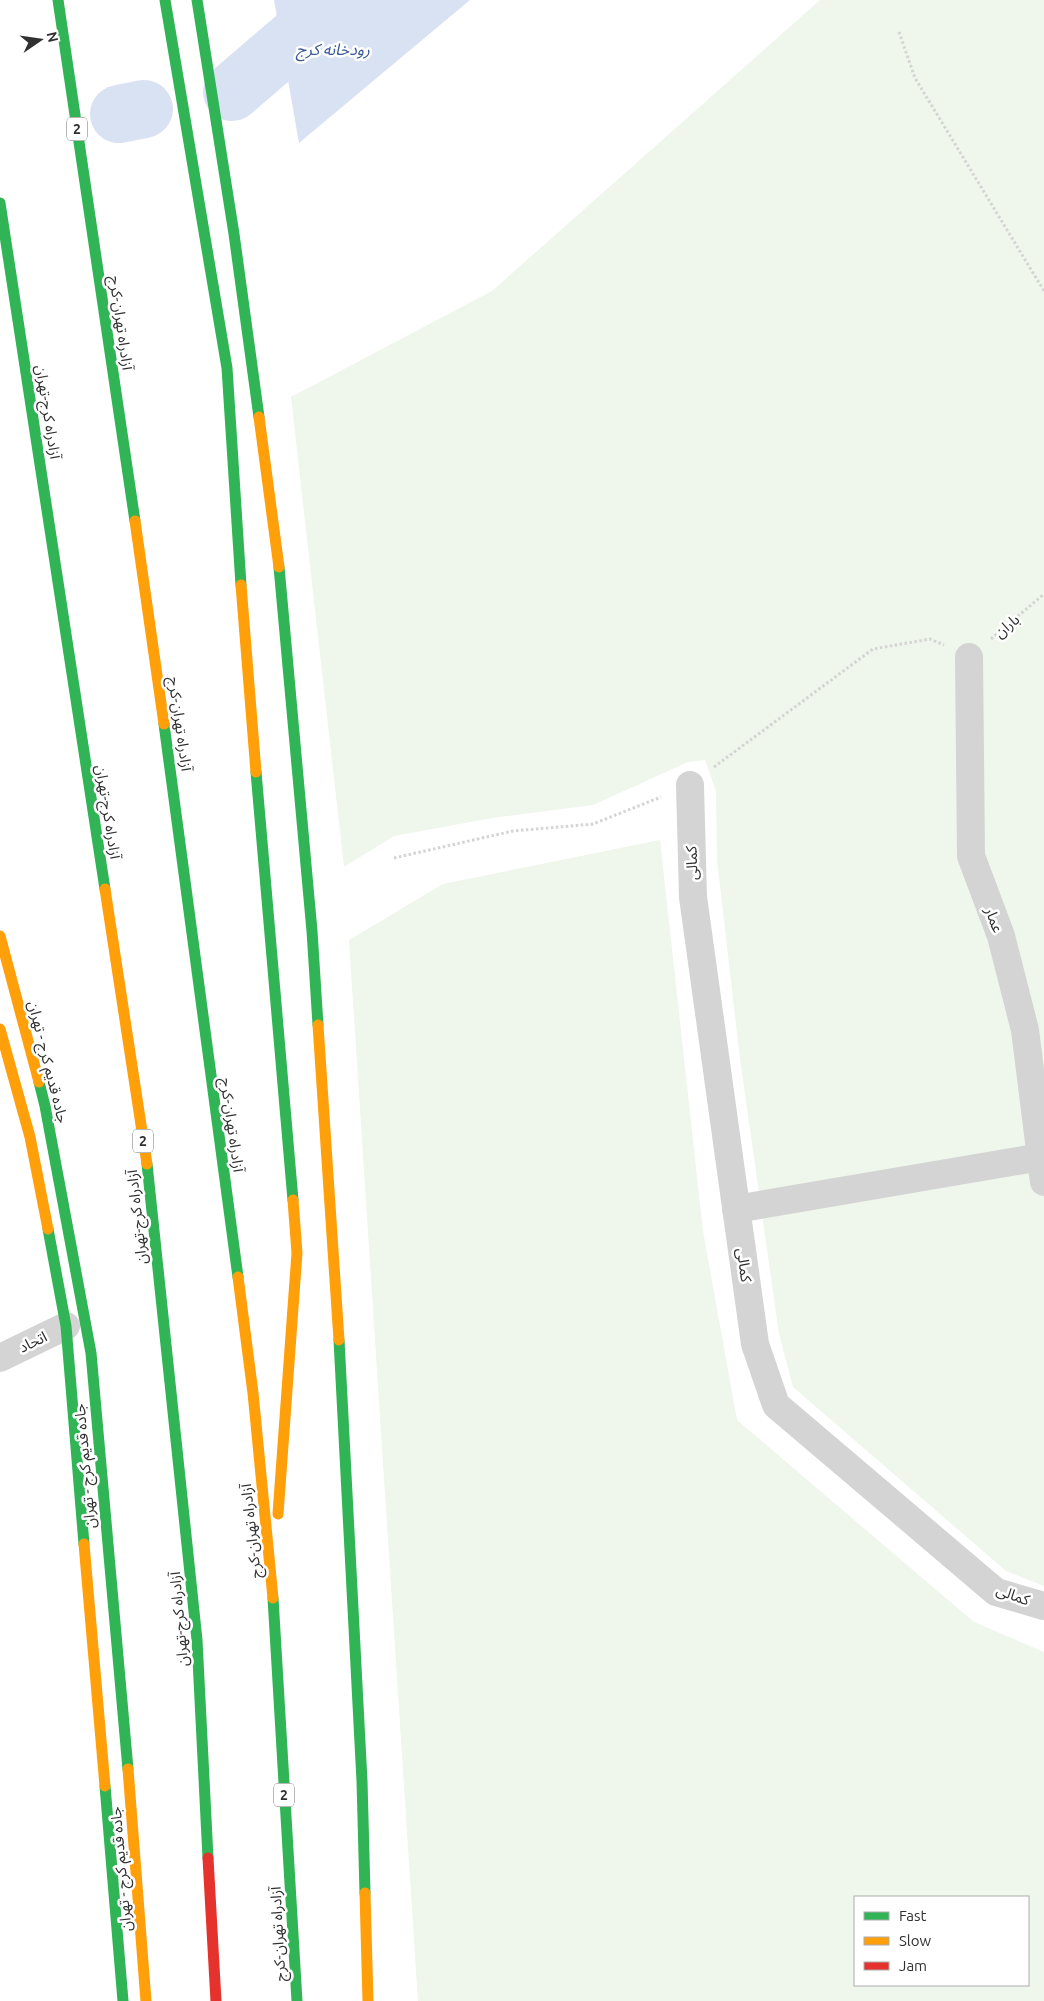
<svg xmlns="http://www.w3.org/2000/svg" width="1044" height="2001" font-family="Ubuntu,'Noto Sans Arabic',sans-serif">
	<rect width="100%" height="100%" fill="#fff"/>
	<!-- green -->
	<g fill="#eff6ec" fill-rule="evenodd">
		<polygon points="820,0 1044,0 1044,1586 1006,1571 793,1387 779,1334 740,1059 717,860 716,791 705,760 688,762 593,805 492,818 394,836 344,867 291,397 492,291"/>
		<path d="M660,840L703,1231L737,1420L974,1622L1044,1652V2001H418L349,940L443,884ZM1028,1897V1985H855V1897Z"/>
	</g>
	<!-- water -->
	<polygon fill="#d9e2f3" points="274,0 470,0 299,143"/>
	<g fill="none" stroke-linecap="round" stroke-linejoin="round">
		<!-- river -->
		<g stroke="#d9e2f3" stroke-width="58">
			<polyline points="232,92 339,0"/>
			<polyline points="119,114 144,109"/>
		</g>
		<!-- path -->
		<g stroke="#d4d4d4" stroke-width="3" stroke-dasharray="2.5 2.5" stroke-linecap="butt">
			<polyline points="899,32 915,78 1044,291"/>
			<polyline points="991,639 1044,594"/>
			<polyline points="714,767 873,649 930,639 944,645"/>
			<polyline points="394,858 513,831 593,824 661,797"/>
		</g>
		<!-- street -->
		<g stroke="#d4d4d4" stroke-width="28">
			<polyline points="969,657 971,856 1001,936 1025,1030 1044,1182"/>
			<polyline points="690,785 693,897 755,1344 776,1405 996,1592 1044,1606"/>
			<polyline points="736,1209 1041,1157"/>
			<polyline points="0,1358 66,1326"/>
		</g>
		<!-- fast -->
		<g stroke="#30b455" stroke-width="11">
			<polyline points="58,0 135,521"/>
			<polyline points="165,0 227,368 241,585"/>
			<polyline points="197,0 234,234 259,417"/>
			<polyline points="0,203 105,889"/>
			<polyline points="279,567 312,931 318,1025"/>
			<polyline points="164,724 238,1277"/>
			<polyline points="256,772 293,1200"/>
			<polyline points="39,1082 45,1106 91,1353 128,1769"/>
			<polyline points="147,1164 197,1640 208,1858"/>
			<polyline points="48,1229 66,1326 84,1544"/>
			<polyline points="339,1340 362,1781 365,1893"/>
			<polyline points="273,1598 297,2001"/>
			<polyline points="105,1786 123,2001"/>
		</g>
		<!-- slow -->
		<g stroke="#ff9f0a" stroke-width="11">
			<polyline points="259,417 279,567"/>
			<polyline points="135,521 164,724"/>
			<polyline points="241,585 256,772"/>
			<polyline points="105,889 147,1164"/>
			<polyline points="0,936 39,1082"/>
			<polyline points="318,1025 339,1340"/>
			<polyline points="0,1029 30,1137 48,1229"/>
			<polyline points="238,1277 253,1393 273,1598"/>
			<polyline points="278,1514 297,1253 293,1200"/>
			<polyline points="84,1544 105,1786"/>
			<polyline points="128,1769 146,2001"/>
			<polyline points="365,1893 368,2001"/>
		</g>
		<!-- jam -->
		<polyline stroke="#e5322d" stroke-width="11" points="208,1858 216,2001"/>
	</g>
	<g text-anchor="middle" stroke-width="5" stroke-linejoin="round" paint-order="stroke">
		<!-- shield labels -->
		<g fill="#fff" stroke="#6e6e6e" stroke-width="1">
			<rect x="67" y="117.5" width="20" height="23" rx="4"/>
			<rect x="133" y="1129.5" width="20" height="23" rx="4"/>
			<rect x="274" y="1783.5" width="20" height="23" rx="4"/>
		</g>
		<g font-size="14" font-weight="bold" fill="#303030">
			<text x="77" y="134">2</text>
			<text x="143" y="1146">2</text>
			<text x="284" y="1800">2</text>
		</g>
		<!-- street labels -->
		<g font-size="15" fill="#303030" stroke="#fff">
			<text transform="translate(121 323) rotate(82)" y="5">آزادراه تهران-کرج</text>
			<text transform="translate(48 412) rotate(81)" y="5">آزادراه کرج-تهران</text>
			<text transform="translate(1007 626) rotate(-40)" y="5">باران</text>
			<text transform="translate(180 724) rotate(82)" y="5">آزادراه تهران-کرج</text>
			<text transform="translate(108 812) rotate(81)" y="5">آزادراه کرج-تهران</text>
			<text transform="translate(692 863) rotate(-92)" y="5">کمالی</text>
			<text transform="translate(994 920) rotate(70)" y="5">عمار</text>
			<text transform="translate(48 1062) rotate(76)" y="5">جاده قدیم کرج - تهران</text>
			<text transform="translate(232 1125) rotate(82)" y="5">آزادراه تهران-کرج</text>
			<text transform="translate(137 1217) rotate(-96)" y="5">آزادراه کرج-تهران</text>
			<text transform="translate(744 1265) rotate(82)" y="5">کمالی</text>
			<text transform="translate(33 1342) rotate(-26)" y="5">اتحاد</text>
			<text transform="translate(85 1466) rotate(-95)" y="5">جاده قدیم کرج - تهران</text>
			<text transform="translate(251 1531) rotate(-96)" y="5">آزادراه تهران-کرج</text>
			<text transform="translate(1013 1595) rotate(20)" y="5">کمالی</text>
			<text transform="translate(179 1619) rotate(-95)" y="5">آزادراه کرج-تهران</text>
			<text transform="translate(121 1869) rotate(-95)" y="5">جاده قدیم کرج - تهران</text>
			<text transform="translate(278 1934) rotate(-93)" y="5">آزادراه تهران-کرج</text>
		</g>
		<!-- water labels -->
		<g font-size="16" font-style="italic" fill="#395997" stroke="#fff">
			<text x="333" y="55">رودخانه کرج</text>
		</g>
	</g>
	<!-- legend -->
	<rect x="854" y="1896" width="175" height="90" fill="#ffffff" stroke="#acacac"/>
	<rect x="864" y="1912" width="25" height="8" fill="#30b455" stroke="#acacac"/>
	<text x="899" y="1921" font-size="15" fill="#303030">Fast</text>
	<rect x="864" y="1937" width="25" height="8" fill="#ff9f0a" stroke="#acacac"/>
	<text x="899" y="1946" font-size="15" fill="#303030">Slow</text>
	<rect x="864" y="1962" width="25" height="8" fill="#e5322d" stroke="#acacac"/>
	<text x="899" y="1971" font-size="15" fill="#303030">Jam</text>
	<!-- north arrow -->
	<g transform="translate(40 40) rotate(77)" stroke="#ffffff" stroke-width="4" paint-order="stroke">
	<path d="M0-4L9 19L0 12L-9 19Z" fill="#303030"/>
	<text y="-8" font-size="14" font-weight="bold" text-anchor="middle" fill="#303030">N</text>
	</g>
</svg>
